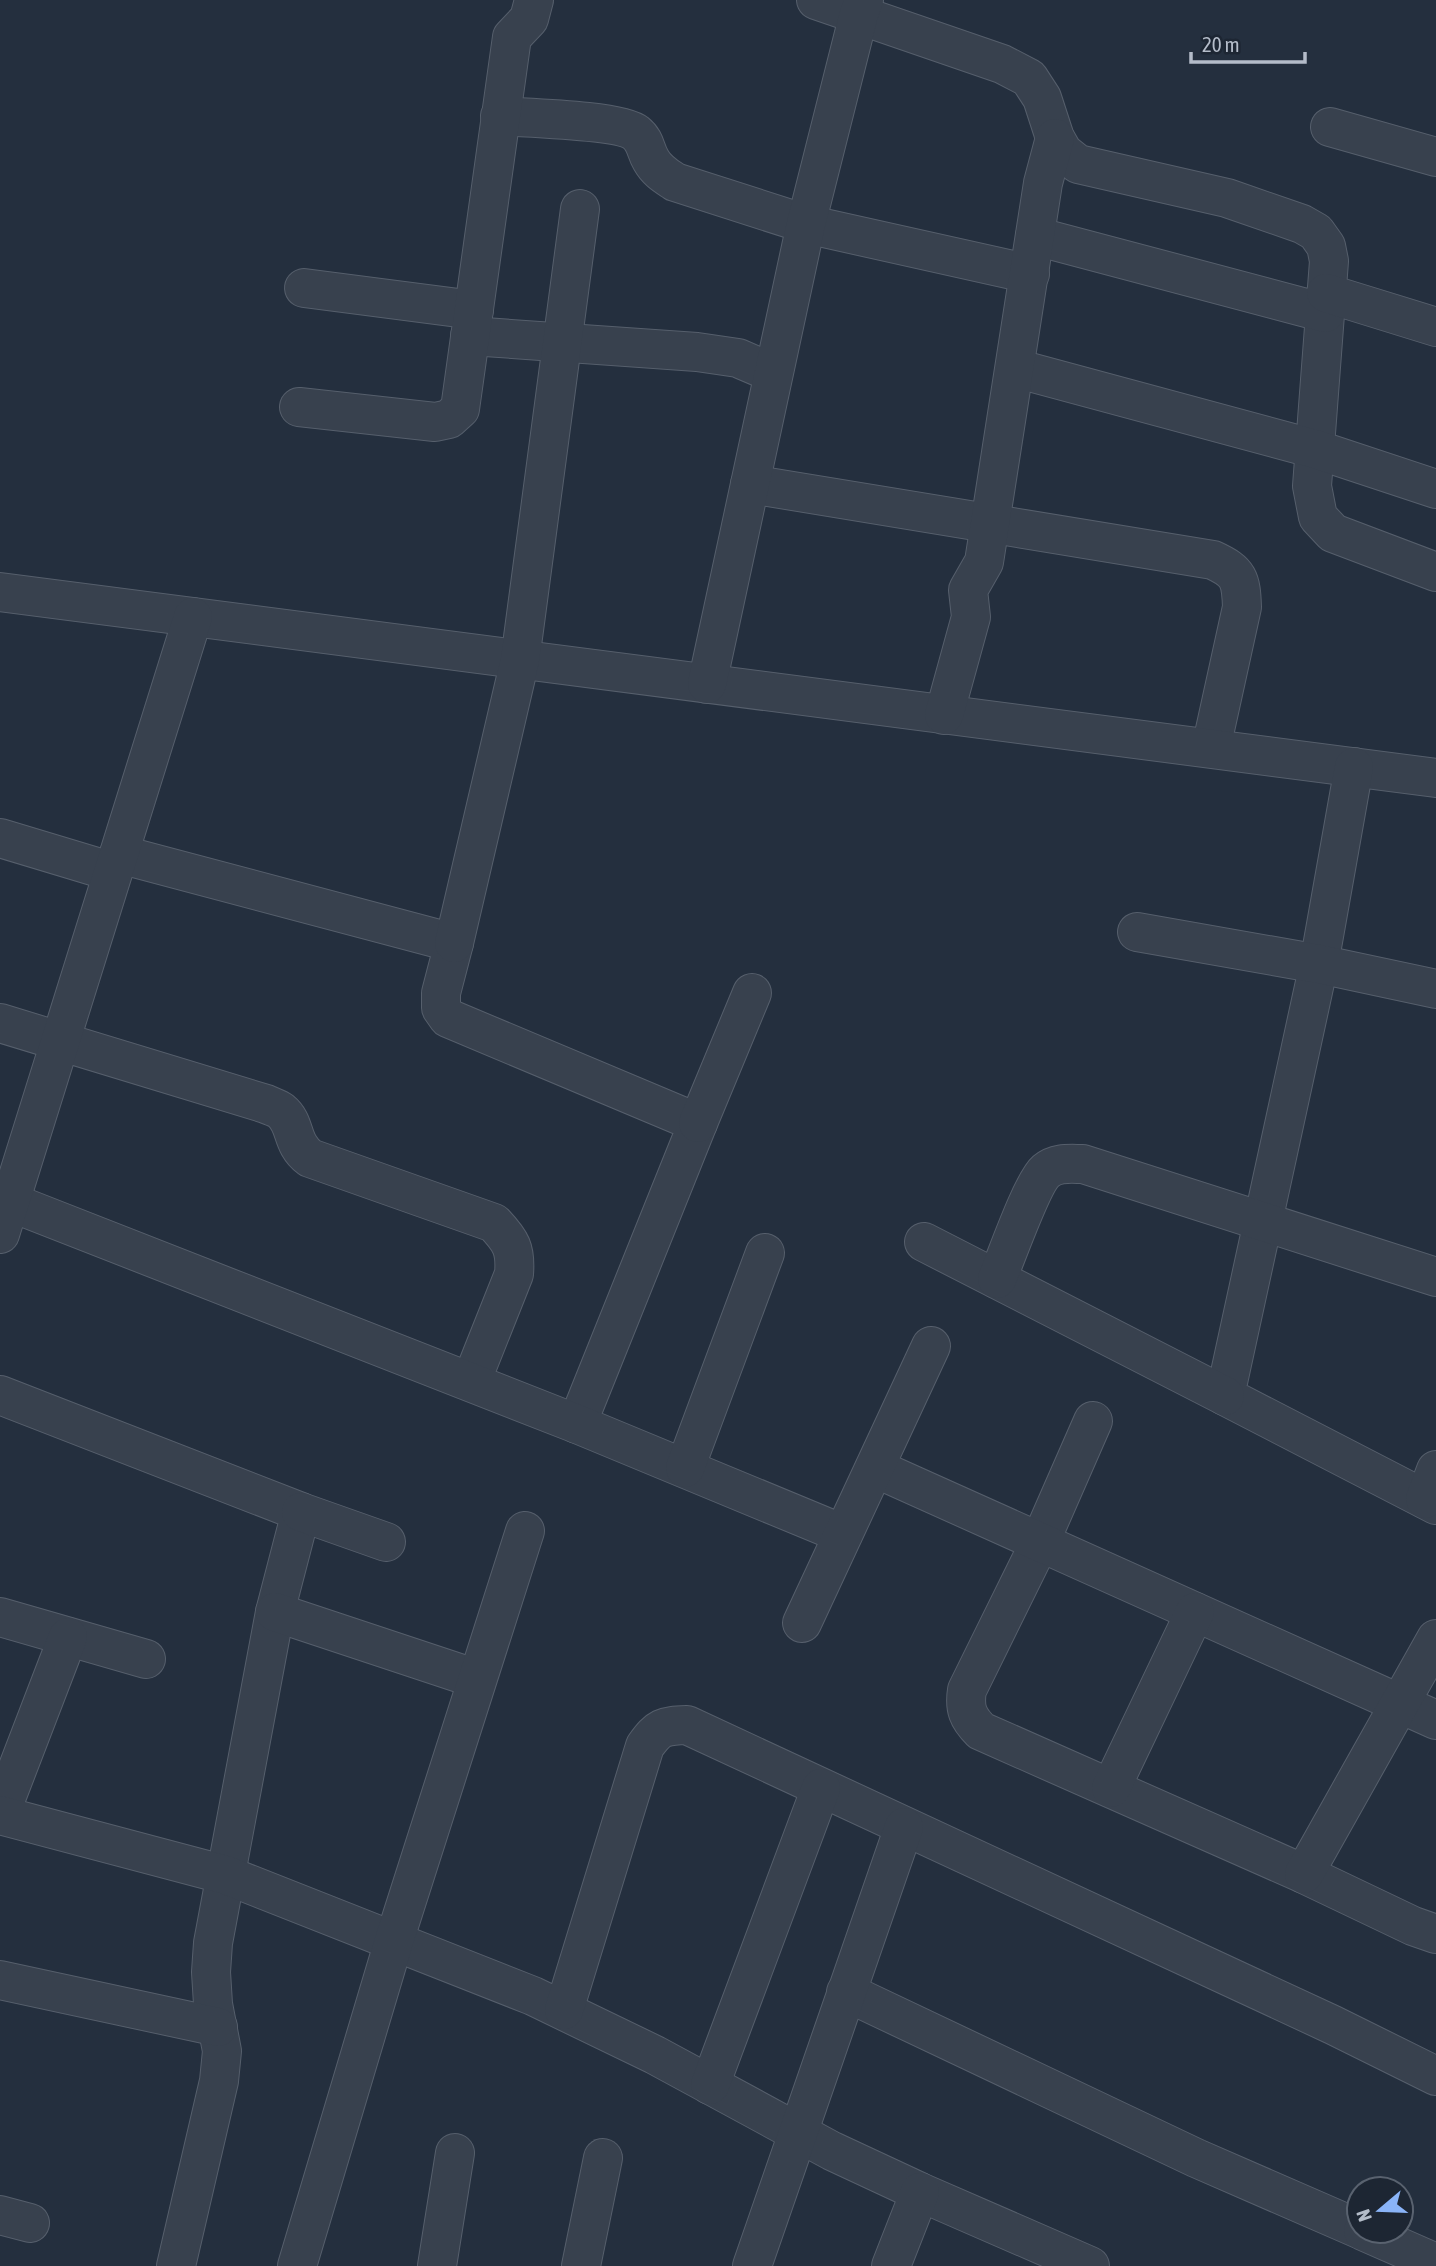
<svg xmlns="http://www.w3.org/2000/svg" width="1436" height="2266" font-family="'Asap Condensed',sans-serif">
	<rect width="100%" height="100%" fill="#242f3e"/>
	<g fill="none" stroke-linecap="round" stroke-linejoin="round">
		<defs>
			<g id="minor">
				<polyline points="816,0 1002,64 1029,78 1042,98 1055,138 1063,152 1078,164 1227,198 1302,224 1316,232 1326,246 1329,261 1312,486 1318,517 1333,533 1436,572"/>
				<path d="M500,116C526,118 620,120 636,133C646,141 645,150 651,160C657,171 666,176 675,182L806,224L1030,274"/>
				<polyline points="1330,127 1436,157"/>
				<polyline points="1035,236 1325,313"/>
				<polyline points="304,288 474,310"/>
				<polyline points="1326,293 1436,327"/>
				<polyline points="470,336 697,352 738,358 773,373"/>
				<polyline points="1015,368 1315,449 1436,489"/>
				<polyline points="299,407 435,422 449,419 460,409 512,37 529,19 534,0"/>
				<path d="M750,484L1213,560C1239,572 1241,579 1242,607L1211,748"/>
				<polyline points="0,592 1436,778"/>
				<polyline points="707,684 806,224 859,14 864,0"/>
				<polyline points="944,715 971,617 968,590 984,562 1043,183 1055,138"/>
				<polyline points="1354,767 1319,964 1225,1396 1436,1505"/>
				<polyline points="0,838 113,872"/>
				<polyline points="119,854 454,943 441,993 441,1008 448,1018 698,1123 577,1424"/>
				<polyline points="1137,932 1319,964 1436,989"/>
				<polyline points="454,943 520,660 580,209"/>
				<path d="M0,1023L266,1104C270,1106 277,1108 281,1111C297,1124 290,1143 310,1158L494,1223C511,1241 516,1249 514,1274L471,1382"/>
				<polyline points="698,1123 752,993"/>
				<polyline points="0,1198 577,1424 843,1534"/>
				<polyline points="0,1234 193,617"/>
				<polyline points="924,1242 1225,1396"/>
				<path d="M997,1279C1006,1258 1032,1183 1046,1171C1057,1162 1070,1164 1083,1164L1436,1277"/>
				<polyline points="0,1395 301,1512 275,1612 213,1943 211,1972 213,2004 222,2051 219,2081 176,2266"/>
				<path d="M1093,1421L1040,1542L967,1690C964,1709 968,1718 981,1731L1304,1874L1413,1926L1436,1934"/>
				<polyline points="685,1468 765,1253"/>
				<polyline points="875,1468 1436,1720"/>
				<polyline points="1425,1499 1436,1470"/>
				<polyline points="301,1512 386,1542"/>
				<polyline points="275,1612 477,1679"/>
				<polyline points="0,1617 146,1659"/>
				<polyline points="802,1623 931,1346"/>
				<polyline points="1111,1788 1195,1612"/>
				<polyline points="0,1814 68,1637"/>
				<polyline points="0,1815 226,1875 533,1996 655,2055 832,2151 920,2192 1090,2266"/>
				<polyline points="1304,1874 1436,1639"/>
				<polyline points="0,1980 218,2027"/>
				<polyline points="846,1992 1196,2158 1359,2229"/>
				<path d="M564,2010L645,1746C659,1727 662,1726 687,1725L1333,2025L1436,2076"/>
				<polyline points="710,2085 821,1788"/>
				<polyline points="0,2215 30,2223"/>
				<polyline points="1363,2231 1436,2263"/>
				<polyline points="297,2266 394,1941 525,1531"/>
				<polyline points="437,2266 455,2153"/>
				<polyline points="581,2266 603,2158"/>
				<polyline points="752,2266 904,1827"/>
				<polyline points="891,2266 920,2192"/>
			</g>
		</defs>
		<!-- minor casing -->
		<use href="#minor" stroke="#565f6c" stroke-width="40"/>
		<!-- minor -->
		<use href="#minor" stroke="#38414e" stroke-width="38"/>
	</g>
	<!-- north arrow -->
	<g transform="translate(1380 2210) rotate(251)"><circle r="33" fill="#1d2633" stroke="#59626f" stroke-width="2"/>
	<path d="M0-5L12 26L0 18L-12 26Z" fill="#8ab4f8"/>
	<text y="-10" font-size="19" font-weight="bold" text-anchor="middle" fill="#b4bcc9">N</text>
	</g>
	<!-- scale -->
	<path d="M1191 52v10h114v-10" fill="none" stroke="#b4bcc9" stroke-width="3.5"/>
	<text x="1202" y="52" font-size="21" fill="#b4bcc9" stroke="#1d2633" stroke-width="5" paint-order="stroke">20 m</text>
</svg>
